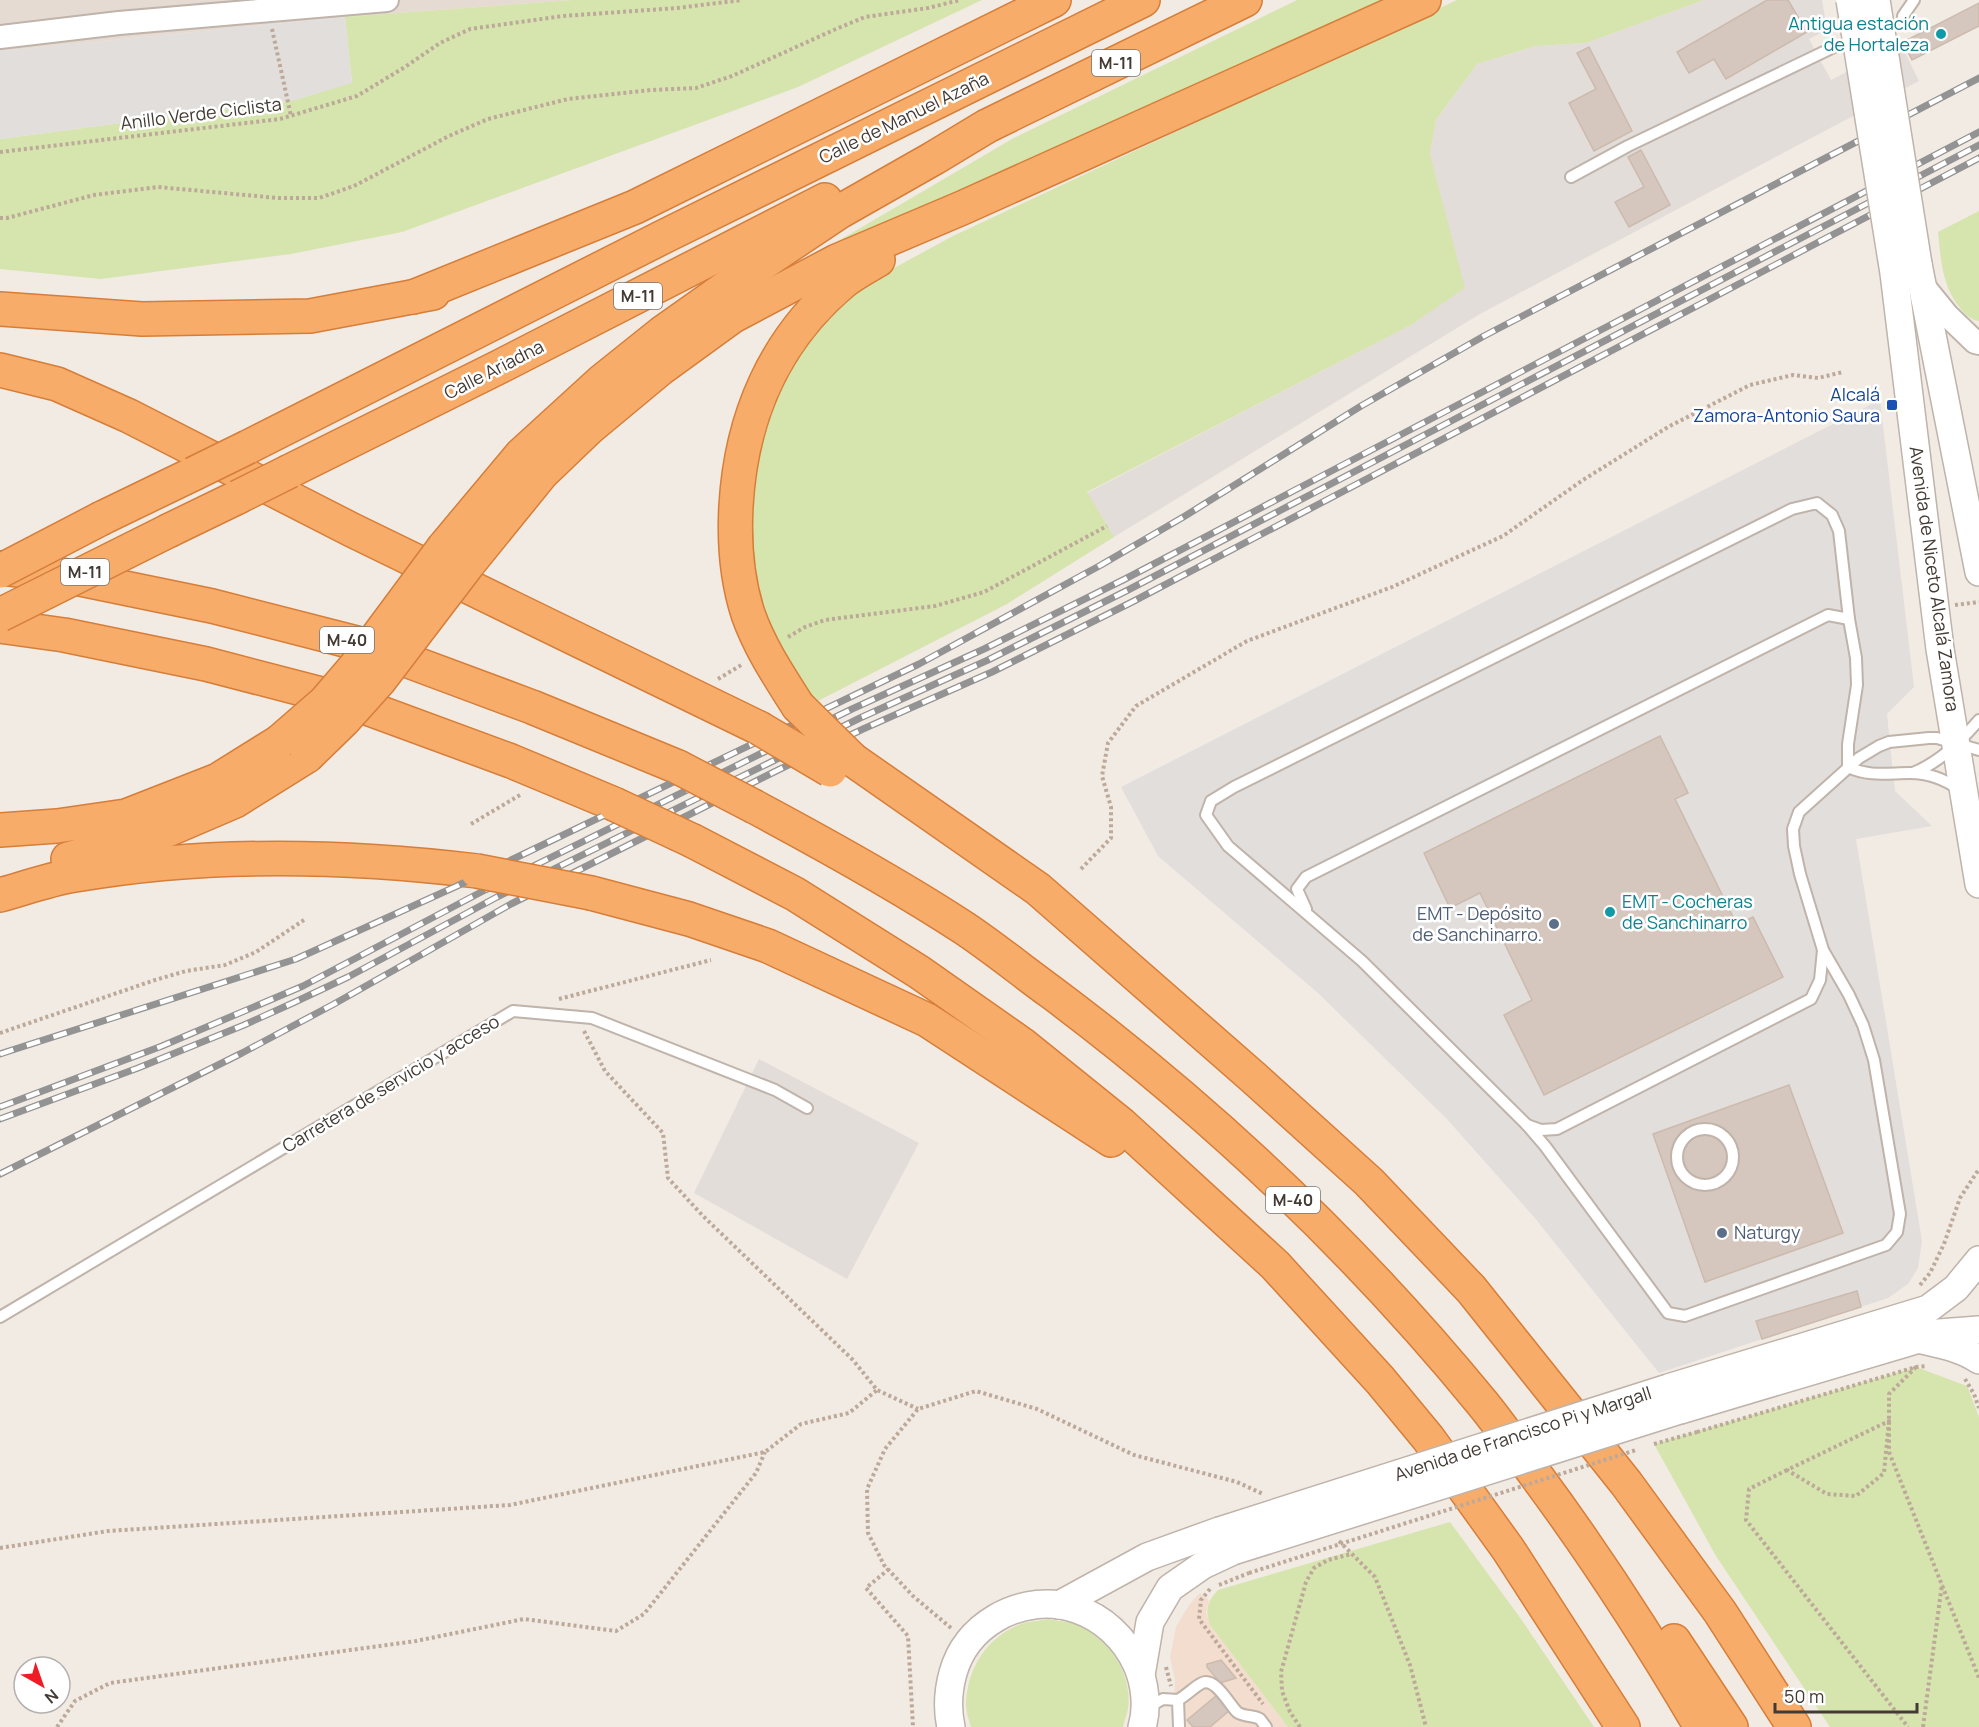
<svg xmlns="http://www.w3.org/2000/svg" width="1979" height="1727" font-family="Manrope,sans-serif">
	<rect width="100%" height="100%" fill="#f1ebe4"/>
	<!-- residential -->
	<polygon fill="#e5dbd2" points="0,0 573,0 345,17 0,51"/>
	<!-- commercial -->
	<polygon fill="#f3ddcf" points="1200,1593 1209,1600 1206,1612 1210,1625 1288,1727 1173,1727 1175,1680 1170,1657 1176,1627 1189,1605"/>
	<!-- industrial -->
	<g fill="#e3ddd9">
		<polygon points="1704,0 1822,0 1827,30 1809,39 1831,80 1901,44 1919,81 1480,314 1114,537 1087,493 1411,325 1464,288 1430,154 1436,120 1477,64 1536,46 1586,43"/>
		<polygon points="759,1059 919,1143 847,1279 694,1193"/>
	</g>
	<!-- green -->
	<g fill="#d6e4ae">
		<polygon points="573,0 982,0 798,87 402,232 291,254 101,279 0,269 0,139 295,100 352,82 345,17"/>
		<polygon points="1297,0 1385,0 799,264 1012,139"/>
		<polygon points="1457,0 1704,0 1586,43 1536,46 1477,64 1436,120 1430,154 1465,288 1411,325 1087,492 1114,537 1007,604 814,703 772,635 754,577 750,511 763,429 782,387 800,354 831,315 872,280 953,236"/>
		<path d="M1979,211V321C1971,320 1965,314 1960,308C1942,286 1941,260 1938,232Z"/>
		<polygon points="1916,1367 1967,1386 1979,1417 1979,1727 1830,1727 1716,1556 1654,1444"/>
		<path d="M1450,1522L1521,1619L1594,1727H1288L1210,1625C1205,1609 1207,1602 1218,1590Z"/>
		<path d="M1048,1619C1057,1621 1067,1621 1076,1624C1108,1638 1133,1673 1128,1709C1127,1715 1124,1721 1123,1727H971C969,1720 966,1712 966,1704C967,1668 987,1637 1021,1624C1029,1621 1040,1621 1048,1619Z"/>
	</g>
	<!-- parking -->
	<g fill="#e2dedc">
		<polygon points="345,17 352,83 295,100 0,139 0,51"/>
		<polygon points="1880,400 1914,687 1887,714 1893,774 1895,791 1932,826 1856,839 1922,1241 1918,1268 1908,1284 1888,1298 1659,1373 1534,1217 1446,1118 1318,993 1158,856 1121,787"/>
	</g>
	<!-- building -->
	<g fill="#d5c7bd" stroke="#ccbaad" stroke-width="1.5">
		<polygon points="1767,0 1788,0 1807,32 1726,79 1714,59 1689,73 1677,52"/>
		<polygon points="1979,3 1979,26 1912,60 1903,42"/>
		<polygon points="1589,47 1632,131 1594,151 1569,103 1596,89 1577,53"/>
		<polygon points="1641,150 1670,205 1629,227 1615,202 1644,187 1628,157"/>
		<polygon points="1660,736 1688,793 1675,799 1737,925 1753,917 1783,977 1544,1095 1504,1015 1532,1000 1480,893 1450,908 1424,853"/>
		<polygon points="1789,1085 1843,1233 1705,1282 1653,1134"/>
		<polygon points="1857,1291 1861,1307 1762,1339 1756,1321"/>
		<polygon points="1221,1660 1236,1678 1220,1683 1207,1667 1207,1664"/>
		<polygon points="1217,1695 1230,1710 1210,1727 1193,1727 1187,1720"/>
	</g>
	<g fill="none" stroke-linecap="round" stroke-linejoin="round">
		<defs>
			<g id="service">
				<polyline points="1903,16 1914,0"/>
				<polyline points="1571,177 1628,146 1834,47"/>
				<polyline points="1848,767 1848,744 1857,685 1856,658 1849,619 1839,531 1832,515 1817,503 1792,509 1234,787 1211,801 1206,815 1228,846 1362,961 1527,1125 1545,1146 1668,1313 1685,1316 1886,1245 1897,1232 1900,1214 1874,1060 1863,1025 1849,995 1823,950 1800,874 1794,846 1793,829 1799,812 1859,758 1879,746 1889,742 1929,738 1937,738 1979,750"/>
				<path d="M1848,767C1869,777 1888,773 1910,773C1928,773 1946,780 1960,790"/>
				<path d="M1913,773C1940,762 1960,742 1979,720"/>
				<polyline points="1306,909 1297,889 1306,877 1828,615 1849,619"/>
				<polyline points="1527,1125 1541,1130 1557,1129 1811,999 1820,980 1823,950"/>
				<circle cx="1705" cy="1157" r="28"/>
				<polyline points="0,1317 513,1011 592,1018 775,1090 807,1108"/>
				<path d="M1178,1700C1187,1695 1194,1687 1202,1683C1215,1677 1229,1704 1237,1712C1243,1717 1253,1715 1260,1719L1266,1727"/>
				<polyline points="1147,1708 1163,1699 1178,1700 1179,1727"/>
			</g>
			<g id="minor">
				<polyline points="0,37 119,23 387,0"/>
				<polyline points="1921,283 1947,315 1975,342 1979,343"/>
			</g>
			<g id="tertiary">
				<polyline points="1918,264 1979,572"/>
				<polyline points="1894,273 1940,649 1979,884"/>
				<path d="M1922,1340C1942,1345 1962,1348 1979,1360"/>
				<polyline points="1668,1388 1928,1309 1956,1288 1979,1260"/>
				<polyline points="1680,1410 1939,1333 1979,1330"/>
				<polyline points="1059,1605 1147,1557 1219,1531"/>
				<polyline points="1141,1675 1150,1622 1170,1588 1203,1565 1233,1551"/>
				<path d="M951,1727C947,1709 948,1691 953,1673C960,1648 974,1631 996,1618C1049,1587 1112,1610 1137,1665C1145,1683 1148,1708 1142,1727"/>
			</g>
			<g id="motorway">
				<polyline points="413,297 635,207 1054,0"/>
				<polyline points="0,309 142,319 310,316 433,293"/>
				<polyline points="0,370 57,384 129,416 352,530 759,728"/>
				<polyline points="248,447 665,236 1143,0"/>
				<polyline points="290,471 499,367 825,200"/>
				<polyline points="102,518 193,474"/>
				<polyline points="170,530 238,497"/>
				<polyline points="444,547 521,455 602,381 662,333 727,287 839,212 934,158 987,126 1245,0"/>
				<polyline points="469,563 542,473 589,428 660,369 733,316 837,261 962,208 1424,0"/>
				<polyline points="0,568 61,575 212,606 368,646 532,707 678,767"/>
				<polyline points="0,626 64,635 206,664 348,701 511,761 614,804"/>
				<path d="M798,706C779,676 760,648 748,614C737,580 734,542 736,506C741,418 774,340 843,282C853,274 866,267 878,260"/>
				<polyline points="853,760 1038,889 1254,1078 1369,1182 1471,1289 1626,1483 1720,1612 1794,1727"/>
				<path d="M755,807C826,845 897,884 964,928C994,948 1022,971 1051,992C1210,1111 1357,1250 1483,1404C1501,1426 1518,1451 1535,1474C1595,1555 1650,1640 1701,1727"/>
				<polyline points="0,830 57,826 126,816 218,780 279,742"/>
				<polyline points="693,841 795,894 919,972 1023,1045 1121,1124 1275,1265 1380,1380 1428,1438 1508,1549 1623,1727"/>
				<polyline points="68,859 158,834 235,801 307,756"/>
				<polyline points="591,893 689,919 768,946 927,1020 1111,1140"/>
				<path d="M0,895C25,888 50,879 75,875C207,852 344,855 477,871"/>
				<polyline points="1674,1641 1731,1727"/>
			</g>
		</defs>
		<!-- service casing -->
		<use href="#service" stroke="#bfb3aa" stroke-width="14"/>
		<!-- minor casing -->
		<use href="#minor" stroke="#bfb3aa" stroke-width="26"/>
		<!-- tertiary casing -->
		<use href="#tertiary" stroke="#bfb3aa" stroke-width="30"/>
		<!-- motorway casing -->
		<use href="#motorway" stroke="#d67e39" stroke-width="36"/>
		<!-- path -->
		<g stroke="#bda999" stroke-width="4" stroke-dasharray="3 3" stroke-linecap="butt">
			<polyline points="272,29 291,116"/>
			<polyline points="0,152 280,119 357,96 405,67 440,43 470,29 563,16 677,8 742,0"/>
			<polyline points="0,218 7,218 94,195 158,187 278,198 319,198 354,186 449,136 488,119 568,99 651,90 696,88 732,76 836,29 865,17 928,8 960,0"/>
			<polyline points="1955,605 1979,602"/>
			<polyline points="788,637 805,627 825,620 935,606 984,592 1107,526"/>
			<polyline points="718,679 743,664"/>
			<polyline points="471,824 520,795"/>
			<polyline points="1081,869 1111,838 1111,807 1102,776 1108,743 1136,706 1247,641 1392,587 1503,536 1583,480 1668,427 1750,385 1793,375 1818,378 1843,372"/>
			<polyline points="559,999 711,960"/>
			<polyline points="584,1031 605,1071 663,1133 668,1178 703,1216 853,1360 877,1390 918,1409"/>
			<polyline points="0,1033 155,980 186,971 225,965 256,952 304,920"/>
			<polyline points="1920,1285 1930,1273 1944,1244 1960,1198 1979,1169"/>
			<polyline points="1916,1367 1889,1394 1889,1452 1979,1678"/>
			<polyline points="1965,1379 1974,1394 1979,1408"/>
			<polygon points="1889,1421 1884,1473 1856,1496 1827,1494 1787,1470"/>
			<polyline points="1697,1432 1916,1367 1927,1366"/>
			<polyline points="1787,1470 1749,1489 1746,1520 1908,1727"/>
			<polyline points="1339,1541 1375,1577 1410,1665 1426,1727"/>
			<polyline points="0,1548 108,1531 510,1505 765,1452 801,1424 849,1413 877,1390"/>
			<polyline points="889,1569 866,1588 908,1636 913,1727"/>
			<polyline points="1219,1585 1249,1573"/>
			<polyline points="1210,1589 1201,1600 1199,1619 1263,1704"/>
			<polyline points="951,1628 913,1596 884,1565 868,1533 867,1489 885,1449 918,1409 976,1391 1037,1409 1134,1455 1237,1482 1263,1494"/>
			<polyline points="1166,1667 1171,1686"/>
			<polyline points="57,1727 75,1701 110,1683 416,1641 524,1619 616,1631 644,1614 756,1473 765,1452"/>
			<polyline points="1300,1727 1290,1712 1282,1691 1281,1672 1306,1582 1314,1568 1328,1560 1351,1554"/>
			<polyline points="1923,1727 1942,1584"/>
		</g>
		<!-- service -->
		<use href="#service" stroke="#fff" stroke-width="10"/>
		<!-- minor -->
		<use href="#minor" stroke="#fff" stroke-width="22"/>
		<!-- tertiary -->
		<use href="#tertiary" stroke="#fff" stroke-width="27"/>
		<!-- motorway -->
		<use href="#motorway" stroke="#f7ac69" stroke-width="33"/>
		<defs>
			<g id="rail">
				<polyline points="0,1054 296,959 457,886 919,664 1101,565 1185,516 1361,406 1484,336 1979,78"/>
				<polyline points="0,1107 162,1046 303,986 485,890 762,753 852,709 984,649 1125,579 1979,132"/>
				<polyline points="0,1119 138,1068 244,1025 295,1002 348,977 497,897 769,763 860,718 988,660 1128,590 1979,145"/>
				<polyline points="0,1174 242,1053 334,1004 511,904 774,772 863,729 992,672 1134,601 1979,158"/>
			</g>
		</defs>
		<!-- rail casing -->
		<use href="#rail" stroke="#939393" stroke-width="7"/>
		<!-- rail -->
		<use href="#rail" stroke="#fff" stroke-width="4.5" stroke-dasharray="14" stroke-linecap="butt"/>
		<defs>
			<g id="tertiary-bridge">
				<polyline points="1850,0 1894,273"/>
				<polyline points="1876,0 1918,264"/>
				<polyline points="1219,1531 1668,1388"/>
				<polyline points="1233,1551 1680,1410"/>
			</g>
			<g id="motorway-bridge">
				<polyline points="193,474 248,447"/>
				<polyline points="238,497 290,471"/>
				<polyline points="0,571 102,518"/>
				<polyline points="0,615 170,530"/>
				<polyline points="798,706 853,760"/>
				<polyline points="759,728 830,770"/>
				<polyline points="279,742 325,702 355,667 444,547"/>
				<polyline points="307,756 344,720 379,681 469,563"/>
				<polyline points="678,767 755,807"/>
				<polyline points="614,804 693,841"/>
				<polyline points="477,871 591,893"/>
			</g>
		</defs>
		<!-- tertiary-bridge casing -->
		<use href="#tertiary-bridge" stroke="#bfb3aa" stroke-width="30" stroke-linecap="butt"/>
		<!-- motorway-bridge casing -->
		<use href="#motorway-bridge" stroke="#d67e39" stroke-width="36" stroke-linecap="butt"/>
		<!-- path-bridge -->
		<g stroke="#bda999" stroke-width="4" stroke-dasharray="3 3" stroke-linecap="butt">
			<polyline points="1654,1444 1697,1432"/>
			<polyline points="1249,1573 1636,1450"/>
		</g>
		<!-- tertiary-bridge -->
		<use href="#tertiary-bridge" stroke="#fff" stroke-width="27"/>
		<!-- motorway-bridge -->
		<use href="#motorway-bridge" stroke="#f7ac69" stroke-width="33"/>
	</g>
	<!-- markers -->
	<g fill="#0f9aa8" stroke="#fff" stroke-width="2">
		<circle cx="1941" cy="34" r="6"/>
		<circle cx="1610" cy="912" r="6"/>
	</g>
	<rect fill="#1a4fb4" stroke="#fff" stroke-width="2" x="1886" y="399" width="12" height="12" rx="3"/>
	<g fill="#5c6f8a" stroke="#fff" stroke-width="2">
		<circle cx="1554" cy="924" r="6"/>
		<circle cx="1722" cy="1233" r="6"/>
	</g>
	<g text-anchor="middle" stroke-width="5" stroke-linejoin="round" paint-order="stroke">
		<!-- shield labels -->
		<g fill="#fff" stroke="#7b7571" stroke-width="1.5">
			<rect x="1092" y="50" width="48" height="26" rx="4.5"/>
			<rect x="614" y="283" width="48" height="26" rx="4.5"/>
			<rect x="61" y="559" width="48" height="26" rx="4.5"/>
			<rect x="320" y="627" width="54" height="26" rx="4.5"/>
			<rect x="1266" y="1187" width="54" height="26" rx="4.5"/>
		</g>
		<g font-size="16" font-weight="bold" fill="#433a34">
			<text x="1116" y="69">M-11</text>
			<text x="638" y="302">M-11</text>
			<text x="85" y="578">M-11</text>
			<text x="347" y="646">M-40</text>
			<text x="1293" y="1206">M-40</text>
		</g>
		<!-- culture labels -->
		<g font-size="18" fill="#0d838f" stroke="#fff" text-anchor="end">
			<text x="1929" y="30">Antigua estación<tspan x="1929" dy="21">de Hortaleza</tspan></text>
			<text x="1622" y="908" text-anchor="start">EMT - Cocheras<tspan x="1622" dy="21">de Sanchinarro</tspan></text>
		</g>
		<!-- street labels -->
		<g font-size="18" fill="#433a34" stroke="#fff">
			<text transform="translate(201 114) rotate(-7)" y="6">Anillo Verde Ciclista</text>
			<text transform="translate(904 118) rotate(-26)" y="6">Calle de Manuel Azaña</text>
			<text transform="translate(494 370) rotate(-27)" y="6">Calle Ariadna</text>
			<text transform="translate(1934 579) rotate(82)" y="6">Avenida de Niceto Alcalá Zamora</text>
			<text transform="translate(391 1084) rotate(-31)" y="6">Carretera de servicio y acceso</text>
			<text transform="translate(1523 1434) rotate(-18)" y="6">Avenida de Francisco Pi y Margall</text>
		</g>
		<!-- transit labels -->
		<g font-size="18" fill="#164399" stroke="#fff" text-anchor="end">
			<text x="1880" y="401">Alcalá<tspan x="1880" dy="21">Zamora-Antonio Saura</tspan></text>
		</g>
		<!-- service labels -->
		<g font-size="18" fill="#4e5e75" stroke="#fff" text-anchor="end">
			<text x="1542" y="920">EMT - Depósito<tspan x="1542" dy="21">de Sanchinarro.</tspan></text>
			<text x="1734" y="1239" text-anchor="start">Naturgy</text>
		</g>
	</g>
	<!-- north arrow -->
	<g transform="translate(42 1685) rotate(140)"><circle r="28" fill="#ffffff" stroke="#b4b0ae" stroke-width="1.5"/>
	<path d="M0-4.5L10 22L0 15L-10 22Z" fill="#f01c25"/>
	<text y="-9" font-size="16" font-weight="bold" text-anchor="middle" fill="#433a34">N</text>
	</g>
	<!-- scale -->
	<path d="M1775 1703v9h142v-9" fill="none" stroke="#433a34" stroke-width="3"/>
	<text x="1784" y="1703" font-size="18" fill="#433a34" stroke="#ffffff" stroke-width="4.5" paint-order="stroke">50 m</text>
</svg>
